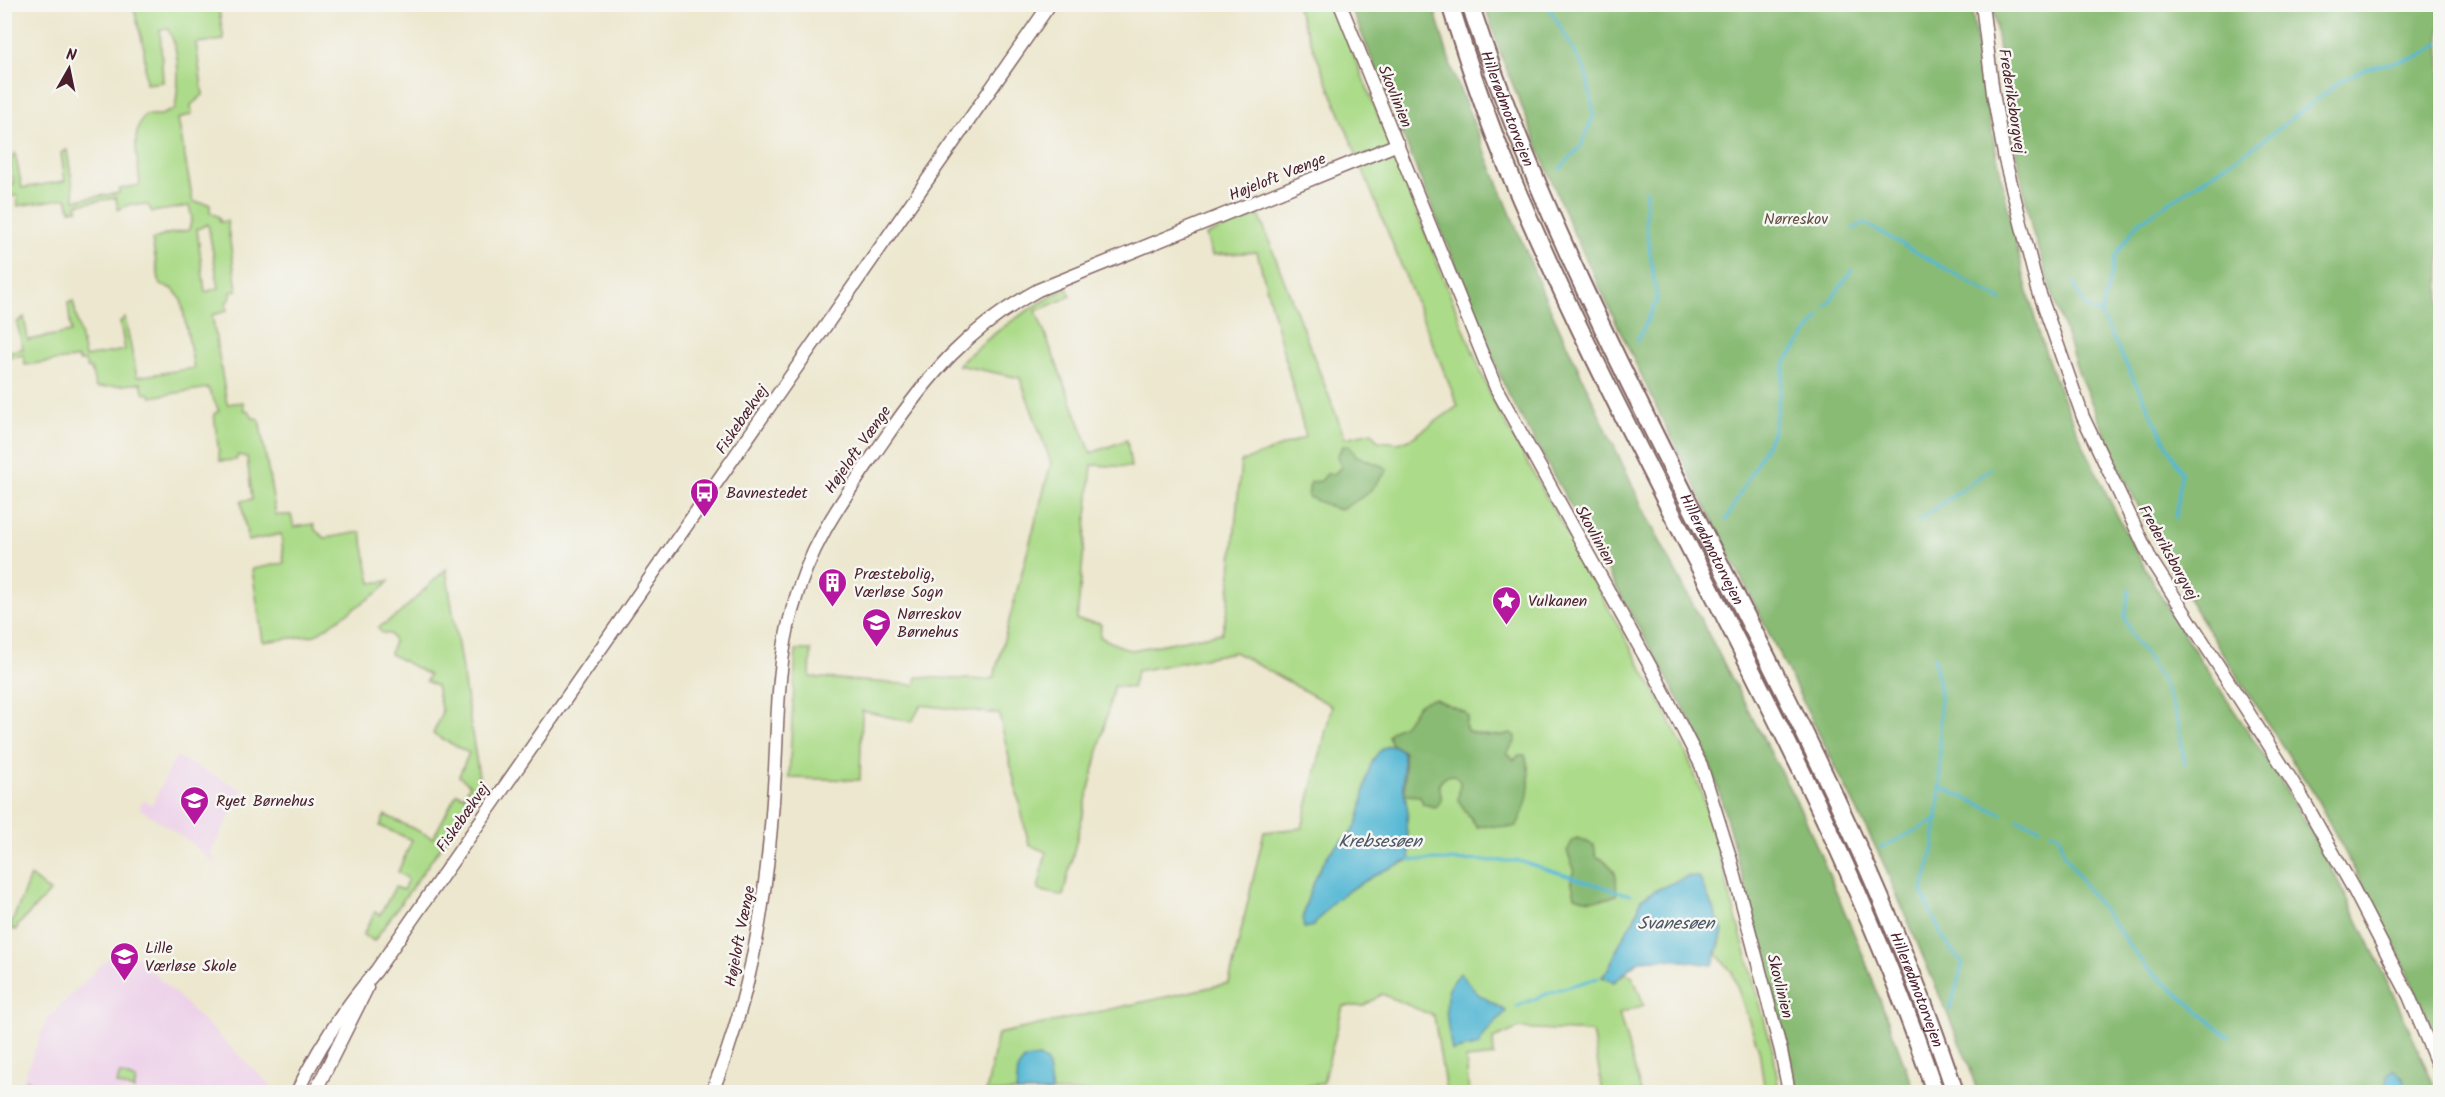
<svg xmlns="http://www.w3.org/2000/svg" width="2445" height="1097" font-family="Kalam,sans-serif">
	<rect width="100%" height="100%" fill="#f6f6f2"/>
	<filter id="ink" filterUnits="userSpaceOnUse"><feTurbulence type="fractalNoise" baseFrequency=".0167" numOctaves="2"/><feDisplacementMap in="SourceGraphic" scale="12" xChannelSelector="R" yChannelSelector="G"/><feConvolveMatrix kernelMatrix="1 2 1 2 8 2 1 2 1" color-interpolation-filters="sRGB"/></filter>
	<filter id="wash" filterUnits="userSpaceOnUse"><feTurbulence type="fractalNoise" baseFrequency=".008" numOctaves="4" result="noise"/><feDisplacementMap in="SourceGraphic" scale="24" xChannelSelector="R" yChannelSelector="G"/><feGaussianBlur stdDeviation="1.35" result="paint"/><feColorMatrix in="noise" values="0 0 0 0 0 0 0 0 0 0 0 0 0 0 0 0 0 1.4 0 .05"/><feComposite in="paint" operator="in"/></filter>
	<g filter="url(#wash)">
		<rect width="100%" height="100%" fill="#ece7ce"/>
		<!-- built -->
		<g fill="#edd1e9">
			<polygon points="176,756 243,790 210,854 216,860 214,863 190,842 139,808 144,801 152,805"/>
			<polygon points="123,943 274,1089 273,1092 16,1092 25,1075 47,1019"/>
		</g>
		<!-- green -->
		<g fill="#acdb89" stroke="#7b7d5a" stroke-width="1.5" fill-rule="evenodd">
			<path d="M133,5H218L224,40L196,43L203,95L191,105L192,114L178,119L193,202L210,204V212L219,217L220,222L227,221L237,290L231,292V297L226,303L227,311L212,315L227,404L243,402L244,410L249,411L253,418L259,419L276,515H291L294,527L313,524L316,531L325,538L361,532L371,583L389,581L380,591L315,635L263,642L252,569L284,563L281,534L248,541L241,501L252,499L247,457L238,455L236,460L220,461L214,414L219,411L208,388L151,397L149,393L144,394L141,383L96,388L91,369L87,368L85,361H79L78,358L25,365L24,355L5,358V352L23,349L17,323L24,317L28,340L71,332L68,303L73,301L85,357L125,350L120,322L125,318L137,377L194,368L181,299L173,289L160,285L152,240L168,234L189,230L192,217L189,206L152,212L148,205L130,204L118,210L116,198L77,204L78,209L70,210L67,198L18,206L17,195L5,198V186L14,184L10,161L15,153L22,188L65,181L61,153L67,150L75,200L119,193V189L140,185C139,163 129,133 145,115H161L175,109C179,84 181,52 168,29L160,30L163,82L146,84L144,48ZM208,224L219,288L205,292L197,229Z"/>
			<path d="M1296,5H1330L1344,31L1492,399L1653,688L1687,755L1702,794L1774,1055L1779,1092H1765L1759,1050L1732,972L1717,955L1723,931L1641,899C1636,921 1630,925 1620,943C1614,954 1611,968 1602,977L1614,982L1626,973L1633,977L1644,1005L1619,1013L1641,1092H1603L1592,1032L1519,1028L1493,1039L1494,1056L1466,1059L1469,1092H1446L1434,1016L1382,994L1364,1006H1343L1323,1083L1280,1092H986L998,1034L1229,983L1264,832L1302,828L1332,706L1235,652L1137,671L1132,688L1114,686L1063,896L1038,890L1046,852L1029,845L999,714L921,705L912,722L862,711L860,780L789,778L796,650H811L810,677L915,685L917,677L987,680L994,677L1051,463L1020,378L958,365C995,330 1023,312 1067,288L1071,296L1036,311L1091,453L1127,440L1131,467L1092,465L1077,620L1101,624L1100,637L1126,649L1132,650L1222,633L1228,606L1241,462L1306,437L1257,252L1212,255L1206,235L1259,215L1345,438L1372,432L1378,441L1399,443L1412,438L1458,406Z"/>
			<polygon points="446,569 481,790 374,941 363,935 375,912 380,915 395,887 403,890 408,879 398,872 412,840 380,826 385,815 433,838 457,793 464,796 470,785 459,776 469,753 433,734 442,712 436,686 426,681 429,675 390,654 394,641 390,634 382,633 378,628 399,614"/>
			<polygon points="30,876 50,892 18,925 16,930 10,928"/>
			<polygon points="120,1074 136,1080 134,1090 116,1084"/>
			<polygon points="27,1080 55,1092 22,1092"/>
		</g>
		<!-- forest -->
		<g fill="#89bb75" stroke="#6a6d50" stroke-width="1.5">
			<polygon points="1350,5 1433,5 1453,73 1543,293 1647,517 1804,816 1863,955 1915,1092 1797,1092 1787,1044 1718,787 1697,732 1506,390"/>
			<path d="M1485,5H1971C1983,89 1998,169 2018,252C2030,302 2043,354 2064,401C2094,471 2128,540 2166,605C2215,688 2275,764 2321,849C2364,928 2401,1010 2437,1092H1977L1969,1065L1882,860L1663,421L1568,221L1500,53Z"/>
			<polygon points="1993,5 2440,5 2440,1050 2400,956 2313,792 2258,709 2167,565 2121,471 2078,372 2032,230 2005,97"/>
			<path d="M1348,445L1357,456L1384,467L1387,470C1385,476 1381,477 1378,481C1369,495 1355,502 1339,510L1308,497L1310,482L1321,481L1327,474H1334L1341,467L1337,456L1343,446Z"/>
			<path d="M1435,699L1465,712L1468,717L1465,724L1467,731C1482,736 1496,738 1511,733L1515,736V742L1507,753L1514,760L1519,755H1525C1533,779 1529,805 1516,827C1502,828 1491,824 1477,827L1458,800L1460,782L1455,775C1447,775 1443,777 1439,785C1441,794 1444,801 1435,807L1423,804L1420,796L1405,795L1404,752L1391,744L1388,736C1394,727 1396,730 1403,725C1417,713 1413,701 1435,699Z"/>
			<path d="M1577,838L1594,845L1596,856C1616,867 1618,873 1616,895C1603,901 1588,901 1575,896L1571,880L1574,869L1567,851L1573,840Z"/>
		</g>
		<!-- water -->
		<g fill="#55b8d4" stroke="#506c80" stroke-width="1.5">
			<path d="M1388,746L1397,747L1403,753V784L1408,813L1406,826L1410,860L1383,871L1348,891L1332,903L1313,926L1304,928C1299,911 1320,864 1331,851C1338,843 1348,838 1354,829C1368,807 1360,757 1388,746Z"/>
			<path d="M1688,876L1699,877L1723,931L1713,965C1696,963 1649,954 1636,963C1628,968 1622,976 1614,982L1602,977C1611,968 1614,955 1620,943C1629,925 1636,921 1641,899L1654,891Z"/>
			<path d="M1460,973L1478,994L1506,1011C1496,1023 1485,1030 1479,1045L1452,1051C1448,1027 1438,991 1460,973Z"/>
			<polygon points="1039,1057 1047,1062 1052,1092 1016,1092 1018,1068 1025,1059"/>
			<polygon points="2395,1069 2405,1080 2403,1092 2394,1092 2387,1083 2387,1076"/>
		</g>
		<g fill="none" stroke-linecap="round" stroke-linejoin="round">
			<!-- stream -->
			<g stroke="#55b8d4" stroke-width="3">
				<polyline points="1547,4 1586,72 1594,115 1581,146 1560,169"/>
				<polyline points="1853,229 1864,223 2001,300"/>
				<path d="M2074,283C2080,299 2084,308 2101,315L2115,257L2138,223L2262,141L2341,81L2367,68L2419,57L2440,43"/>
				<polyline points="1826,307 1852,270"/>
				<polyline points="2101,315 2181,472 2176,518"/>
				<polyline points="1637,341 1657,300 1646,226 1646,190"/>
				<polyline points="1726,520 1773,432 1785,363 1820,316"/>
				<polyline points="1918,521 1991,469"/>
				<polyline points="2129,589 2125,617 2132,636 2160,676 2178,720 2185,764"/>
				<polyline points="1934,656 1940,693 1940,787 1934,847 1922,893 1941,934 1953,953 1963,962 1950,1010"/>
				<polyline points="1940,787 2002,814"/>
				<polyline points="2017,819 2040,828"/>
				<polyline points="2051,832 2059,835 2064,853 2084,885 2146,967 2229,1037"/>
				<polyline points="1881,848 1938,819"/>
				<polyline points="1410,860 1519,861 1630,895"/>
				<polyline points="1517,1006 1557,990 1598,978"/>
			</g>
		</g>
	</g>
	<g filter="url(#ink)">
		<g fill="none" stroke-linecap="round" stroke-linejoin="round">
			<defs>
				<g id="minor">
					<polyline points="1340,4 1496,388 1654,673 1701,765 1730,857 1781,1051 1789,1092"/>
					<polyline points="1982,4 1993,93 2005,160 2037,286 2083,417 2151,560 2299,792 2354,890 2409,996 2440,1071"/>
					<path d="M297,1092C318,1048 344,1008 376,971L1050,4"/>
					<polyline points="315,1092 367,988"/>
					<path d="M712,1092C753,992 767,894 774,787C778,729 776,667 792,611C810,542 844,498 884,440C929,374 967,329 1038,290L1398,144"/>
				</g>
				<g id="highway">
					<path d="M1450,4C1466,56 1483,107 1503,157C1634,475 1826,766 1935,1092"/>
					<path id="s1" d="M1470,4C1594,383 1830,714 1955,1092"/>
				</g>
			</defs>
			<!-- minor casing -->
			<use href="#minor" stroke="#836564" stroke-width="15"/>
			<!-- highway casing -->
			<use href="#highway" stroke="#836564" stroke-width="20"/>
			<!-- minor -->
			<use href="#minor" stroke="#fff" stroke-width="12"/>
			<!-- highway -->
			<use href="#highway" stroke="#fff" stroke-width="16"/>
		</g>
	</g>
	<!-- icons -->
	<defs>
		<symbol id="bus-pin" viewBox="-11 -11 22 30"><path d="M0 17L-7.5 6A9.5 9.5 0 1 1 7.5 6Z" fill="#b5179e" stroke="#f6f6f2"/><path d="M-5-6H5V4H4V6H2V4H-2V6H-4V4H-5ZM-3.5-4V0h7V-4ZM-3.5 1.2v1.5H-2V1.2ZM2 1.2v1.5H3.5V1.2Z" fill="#fff"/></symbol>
		<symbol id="building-pin" viewBox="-11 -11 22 30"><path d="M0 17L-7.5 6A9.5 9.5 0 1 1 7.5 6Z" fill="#b5179e" stroke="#f6f6f2"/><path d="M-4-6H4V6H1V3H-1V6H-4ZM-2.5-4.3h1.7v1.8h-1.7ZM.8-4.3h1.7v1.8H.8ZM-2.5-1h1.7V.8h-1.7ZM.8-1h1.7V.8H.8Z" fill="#fff"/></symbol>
		<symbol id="sight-pin" viewBox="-11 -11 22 30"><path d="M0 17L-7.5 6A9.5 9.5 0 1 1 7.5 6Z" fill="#b5179e" stroke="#f6f6f2"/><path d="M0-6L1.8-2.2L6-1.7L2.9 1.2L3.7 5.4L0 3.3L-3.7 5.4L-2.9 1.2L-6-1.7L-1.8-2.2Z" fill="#fff"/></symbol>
		<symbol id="school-pin" viewBox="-11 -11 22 30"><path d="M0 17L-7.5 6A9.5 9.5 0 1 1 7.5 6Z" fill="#b5179e" stroke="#f6f6f2"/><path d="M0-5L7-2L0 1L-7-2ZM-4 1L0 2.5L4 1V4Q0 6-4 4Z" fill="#fff"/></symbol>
	</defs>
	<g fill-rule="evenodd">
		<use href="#bus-pin" x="688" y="476" width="33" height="45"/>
		<use href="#building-pin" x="816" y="566" width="33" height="45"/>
		<use href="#sight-pin" x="1490" y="584" width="33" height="45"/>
		<use href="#school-pin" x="860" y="606" width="33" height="45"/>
		<use href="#school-pin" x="178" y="784" width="33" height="45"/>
		<use href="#school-pin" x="108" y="940" width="33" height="45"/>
	</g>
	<g text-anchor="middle" stroke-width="5" stroke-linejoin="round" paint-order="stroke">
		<!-- street labels -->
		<g font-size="16" fill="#4a1f2b" stroke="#f6f6f2">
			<text transform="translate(1396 96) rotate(68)" y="6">Skovlinien</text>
			<text transform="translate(2013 101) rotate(81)" y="6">Frederiksborgvej</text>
			<text dy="6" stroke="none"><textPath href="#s1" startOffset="111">Hillerødmotorvejen</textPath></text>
			<text transform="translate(1277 176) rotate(-22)" y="6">Højeloft Vænge</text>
			<text transform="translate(741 419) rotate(-56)" y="6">Fiskebækvej</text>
			<text transform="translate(857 449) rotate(-55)" y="6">Højeloft Vænge</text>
			<text transform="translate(1596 535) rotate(61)" y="6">Skovlinien</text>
			<text dy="6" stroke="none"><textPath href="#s1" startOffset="597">Hillerødmotorvejen</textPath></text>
			<text transform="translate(2169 552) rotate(61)" y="6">Frederiksborgvej</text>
			<text transform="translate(462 817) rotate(-55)" y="6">Fiskebækvej</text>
			<text transform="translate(739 936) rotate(-79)" y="6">Højeloft Vænge</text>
			<text transform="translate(1781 986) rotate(76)" y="6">Skovlinien</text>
			<text dy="6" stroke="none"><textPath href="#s1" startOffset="1083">Hillerødmotorvejen</textPath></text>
		</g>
		<!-- park labels -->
		<g font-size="16" fill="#624e42" stroke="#f6f6f2">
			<text x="1796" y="224">Nørreskov</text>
		</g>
		<!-- poi labels -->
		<g font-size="16" fill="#4a1f2b" stroke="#f6f6f2" text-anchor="start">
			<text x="726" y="498">Bavnestedet</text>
			<text x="854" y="579">Præstebolig,<tspan x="854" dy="18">Værløse Sogn</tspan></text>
			<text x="1528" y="606">Vulkanen</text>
			<text x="897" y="619">Nørreskov<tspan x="897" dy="18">Børnehus</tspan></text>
			<text x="216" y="806">Ryet Børnehus</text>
			<text x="145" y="953">Lille<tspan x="145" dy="18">Værløse Skole</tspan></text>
		</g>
		<!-- water labels -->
		<g font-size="18" font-style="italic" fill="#4e5566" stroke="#f6f6f2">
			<text x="1380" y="847">Krebsesøen</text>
			<text x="1676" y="929">Svanesøen</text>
		</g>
	</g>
	<!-- margin -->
	<rect width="2445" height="1097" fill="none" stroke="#f6f6f2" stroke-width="24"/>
	<!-- north arrow -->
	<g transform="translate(69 69) rotate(9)" stroke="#f6f6f2" stroke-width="4.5" paint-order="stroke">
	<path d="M0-4.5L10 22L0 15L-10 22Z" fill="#4a1f2b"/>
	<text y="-9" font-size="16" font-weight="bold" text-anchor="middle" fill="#4a1f2b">N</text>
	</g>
</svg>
